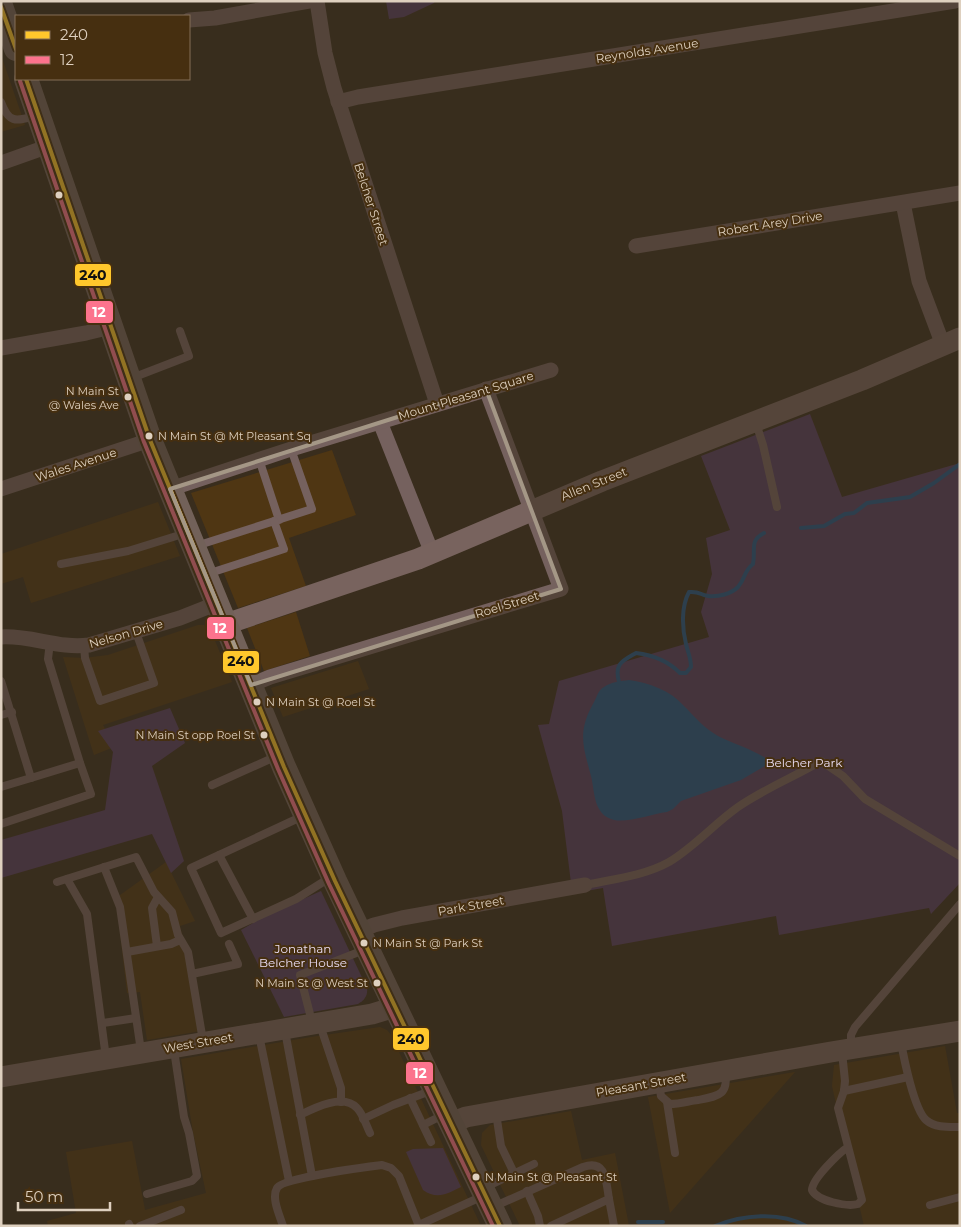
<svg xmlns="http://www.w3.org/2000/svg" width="961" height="1227" font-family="Montserrat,sans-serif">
	<rect width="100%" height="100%" fill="#392d1d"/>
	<!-- built -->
	<g fill="#4f3613">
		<polygon points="1,55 25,125 1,132"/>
		<polygon points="332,450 356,515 289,538 306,586 238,608 191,493"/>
		<polygon points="158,502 180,556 31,603 23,577 1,584 1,554"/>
		<polygon points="296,612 310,656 264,671 247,628"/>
		<polygon points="198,625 204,625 211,631 232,682 103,725 114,747 94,755 63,657 84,658 108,655"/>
		<polygon points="358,661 369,689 283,717 271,688"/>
		<polygon points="166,862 195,921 180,926 189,965 201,1031 147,1040 140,992 127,993 116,898"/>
		<polygon points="380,1027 387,1030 391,1035 481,1226 48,1226 47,1221 76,1213 66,1152 132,1141 145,1210 206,1193 193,1132 181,1059 311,1037"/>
		<polygon points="945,1046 957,1113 960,1113 960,1226 864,1226 832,1086 834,1065"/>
		<polygon points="795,1072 670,1213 648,1097"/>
		<polygon points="571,1111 582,1160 615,1153 629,1226 520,1226 481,1145 482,1133 490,1125"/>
		<polygon points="761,1217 786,1218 806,1226 715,1226 722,1223"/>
	</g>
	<!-- green -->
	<g fill="#563c62">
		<polygon points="386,1 435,1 434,3 404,17 389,19"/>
		<polygon points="810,414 842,497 960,463 960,883 931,914 929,908 779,935 776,916 612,946 603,888 586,891 571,883 562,811 538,725 549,724 559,681 709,637 701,612 712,574 706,538 730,530 701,456"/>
		<polygon points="170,708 185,743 152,766 184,861 171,873 152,834 1,878 1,840 105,810 113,752 98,731"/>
		<path d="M321,891L367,988C368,995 365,1000 358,1004L284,1017L241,930L263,917Z"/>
		<path d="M443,1148L461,1187C447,1194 437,1200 423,1190L406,1152L413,1149Z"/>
	</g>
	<!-- water -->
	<path fill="#215587" d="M629,680C649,683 670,690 684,706C695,717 704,728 718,736C734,744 752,749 767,759L765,766L741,780L681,801L673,809L667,812C652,814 628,823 614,820C593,815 595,792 591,776C583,746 577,732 594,702C597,697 598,690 604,687C611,682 621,681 629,680Z"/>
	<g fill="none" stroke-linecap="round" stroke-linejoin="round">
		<!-- stream -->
		<g stroke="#215587" stroke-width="4">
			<polyline points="801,528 824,526 845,514 854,513 867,503 910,497 934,483 960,464"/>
			<path d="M619,682C614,664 622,661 636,653C653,655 668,661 680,673H686L691,667C691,658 688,653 686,644C682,628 681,607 689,592C701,591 699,595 708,596C719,597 731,594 738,587C746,578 743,572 753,564C756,549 749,541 764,533"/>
			<polyline points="638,1222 663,1222"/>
			<path d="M715,1226C742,1215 780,1211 806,1226"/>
		</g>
		<!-- lane -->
		<g stroke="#75615e" stroke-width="8">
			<path d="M1,102C9,124 16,121 36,116"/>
			<polyline points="132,378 189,356 180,331"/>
			<polyline points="756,423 763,445 777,507"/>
			<polyline points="259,459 279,520"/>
			<polyline points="196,546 312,509 291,449"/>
			<polyline points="61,564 128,551 186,533"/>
			<polyline points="207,574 284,549 274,521"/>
			<polyline points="84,646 85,658 100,701 154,683 136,632"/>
			<polyline points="1,681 31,778 80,763 48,659 50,642"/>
			<polyline points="1,715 12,712"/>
			<polyline points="212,785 277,756"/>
			<polyline points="1,787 31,778"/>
			<polyline points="303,816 191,868 221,933 296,899 331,877"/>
			<polyline points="1,824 91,794 80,763"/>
			<polyline points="219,855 253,919"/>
			<polyline points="104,867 120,907 141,1051"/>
			<polyline points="67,879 87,914 106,1058"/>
			<polyline points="57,882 136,857 154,892 172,912 178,935 188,952 203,1041"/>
			<path d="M585,885C613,879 644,876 669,862C694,847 714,824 738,807C764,789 794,777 821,761L843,776L865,799L960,856"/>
			<polyline points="157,946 152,908 158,897"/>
			<polyline points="127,952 171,944 180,940"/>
			<polyline points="192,974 238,964 229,944"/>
			<polyline points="312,1022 300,975 364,950"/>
			<polyline points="103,1023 136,1018"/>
			<polyline points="320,1025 341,1088 341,1102"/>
			<polyline points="285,1031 312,1176"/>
			<polyline points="259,1035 289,1181"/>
			<path d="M901,1042C904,1059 914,1109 926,1120C935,1128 949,1127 960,1127"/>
			<polyline points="851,1047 851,1035 855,1027 960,904"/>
			<path d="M842,1052L845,1081L844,1091L838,1108L862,1200L858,1204C847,1207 817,1201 812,1190C812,1179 839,1153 848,1147"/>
			<path d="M659,1084L661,1096L670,1104C680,1104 689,1101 698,1100C719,1096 729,1095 725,1071"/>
			<polyline points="844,1091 908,1077"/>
			<polyline points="410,1098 431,1142"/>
			<polyline points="667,1102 675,1153"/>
			<polyline points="496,1113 501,1146 514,1173"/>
			<path d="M300,1115C314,1108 343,1093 357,1108C363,1114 366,1125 370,1133"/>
			<polyline points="363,1119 393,1105 433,1090"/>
			<polyline points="423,1125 443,1115"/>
			<polyline points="484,1188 534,1164"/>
			<polyline points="527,1191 538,1216 540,1226"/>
			<polyline points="147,1194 192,1181 197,1176 189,1133 184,1117 174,1050"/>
			<polyline points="609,1199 614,1226"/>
			<polyline points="930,1205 960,1197"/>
			<path d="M493,1207L583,1167C607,1159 606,1182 609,1199L551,1226"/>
			<polyline points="129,1224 130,1226"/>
			<polyline points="419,1225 483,1196"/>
			<polyline points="140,1226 181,1210"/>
			<path d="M283,1226C280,1216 271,1198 277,1188C282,1178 366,1167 382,1165L391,1168L399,1176L419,1226"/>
		</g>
		<!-- street -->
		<g stroke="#75615e" stroke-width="15">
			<polyline points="317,1 325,53 334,88 437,404"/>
			<polyline points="189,20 215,18 309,1"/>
			<polyline points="338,102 358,97 955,1"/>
			<polyline points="1,163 49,146"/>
			<polyline points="903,203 919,281 943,345"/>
			<polyline points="636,246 960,193"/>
			<polyline points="1,348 86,333 111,327"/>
			<polyline points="380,422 432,553"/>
			<polyline points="1,489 150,440"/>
			<polyline points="170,489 291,449 551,370"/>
			<path d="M1,637C31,635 59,649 89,645L180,618L218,603"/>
			<polyline points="251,685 270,677 561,589 486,389"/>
			<polyline points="359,931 374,925 402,918 585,885"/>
		</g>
		<!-- secondary -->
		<g stroke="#78635e" stroke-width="21">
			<polyline points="226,624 418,559 602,481 862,380 960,338"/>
			<polyline points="1,1077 372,1014 395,1007"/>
			<polyline points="451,1123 466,1117 831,1052 960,1031"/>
		</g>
		<!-- primary -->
		<g stroke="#726159" stroke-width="24">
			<polyline points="1,6 16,49"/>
			<polyline points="26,79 150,440 284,767 335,881 500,1226"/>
		</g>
		<defs>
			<g id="bus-1">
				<polyline points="1,7 16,49"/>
				<polyline points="26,79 150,440 284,767 335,881 500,1226"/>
			</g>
			<polyline id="bus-2" points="20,81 144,442 278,769 329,884 493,1226"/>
		</defs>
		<!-- bus-1 casing -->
		<use href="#bus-1" stroke="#462f10" stroke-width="8"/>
		<!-- bus-2 casing -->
		<use href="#bus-2" stroke="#462f10" stroke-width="8"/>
		<!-- bus-1 -->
		<use href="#bus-1" stroke="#ffc72c" stroke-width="4"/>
		<!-- bus-2 -->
		<use href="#bus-2" stroke="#fc738d" stroke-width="4"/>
	</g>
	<!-- marked area -->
	<path d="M0 0H961V1227H0ZM486,389L561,589L251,685L170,489Z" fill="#392d1d" fill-opacity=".55" fill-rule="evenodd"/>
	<path fill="none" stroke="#a49786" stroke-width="4" stroke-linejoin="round" d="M486,389L561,589L251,685L170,489Z"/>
	<!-- markers -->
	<g fill="#ded0bf" stroke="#462f10" stroke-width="2">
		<circle cx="59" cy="195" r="4.5"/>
		<circle cx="128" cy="397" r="4.5"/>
		<circle cx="149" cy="436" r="4.5"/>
		<circle cx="257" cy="702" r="4.5"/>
		<circle cx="264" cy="735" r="4.5"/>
		<circle cx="364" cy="943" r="4.5"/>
		<circle cx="377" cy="983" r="4.5"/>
		<circle cx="476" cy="1177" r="4.5"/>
	</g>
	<g text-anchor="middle" stroke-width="4" stroke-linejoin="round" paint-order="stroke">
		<!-- bus labels -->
		<g font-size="11" fill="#ded0bf" stroke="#462f10" text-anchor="start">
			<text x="119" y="395" text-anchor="end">N Main St<tspan x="119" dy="14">@ Wales Ave</tspan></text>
			<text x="158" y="440">N Main St @ Mt Pleasant Sq</text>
			<text x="266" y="706">N Main St @ Roel St</text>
			<text x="255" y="739" text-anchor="end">N Main St opp Roel St</text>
			<text x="373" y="947">N Main St @ Park St</text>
			<text x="368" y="987" text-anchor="end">N Main St @ West St</text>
			<text x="485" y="1181">N Main St @ Pleasant St</text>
		</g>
		<!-- street labels -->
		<g font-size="12" fill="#ded0bf" stroke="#462f10">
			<text transform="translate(647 51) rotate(-9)" y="4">Reynolds Avenue</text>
			<text transform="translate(371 204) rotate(72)" y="4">Belcher Street</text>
			<text transform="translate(770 224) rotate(-9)" y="4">Robert Arey Drive</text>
			<text transform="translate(466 396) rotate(-17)" y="4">Mount Pleasant Square</text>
			<text transform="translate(76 465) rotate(-18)" y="4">Wales Avenue</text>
			<text transform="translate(594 484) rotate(-22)" y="4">Allen Street</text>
			<text transform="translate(507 605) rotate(-17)" y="4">Roel Street</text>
			<text transform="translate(126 634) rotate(-16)" y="4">Nelson Drive</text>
			<text transform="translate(471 906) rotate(-10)" y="4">Park Street</text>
			<text transform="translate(198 1043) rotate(-10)" y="4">West Street</text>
			<text transform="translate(641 1085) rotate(-10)" y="4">Pleasant Street</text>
		</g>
		<!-- park labels -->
		<g font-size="12" fill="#e9dcf3" stroke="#462f10">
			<text x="804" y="767">Belcher Park</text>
			<text x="303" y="953">Jonathan<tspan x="303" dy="14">Belcher House</tspan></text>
		</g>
	</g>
	<g stroke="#462f10" stroke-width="2">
		<rect x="74" y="263" width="38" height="24" rx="5" fill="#ffc72c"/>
		<rect x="85" y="300" width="29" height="24" rx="5" fill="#fc738d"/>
		<rect x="206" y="616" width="29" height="24" rx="5" fill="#fc738d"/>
		<rect x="222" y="650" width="38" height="24" rx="5" fill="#ffc72c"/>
		<rect x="392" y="1027" width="38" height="24" rx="5" fill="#ffc72c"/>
		<rect x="405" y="1061" width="29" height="24" rx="5" fill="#fc738d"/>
	</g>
	<g font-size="14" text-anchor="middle" font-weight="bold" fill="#fff">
		<text x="99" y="317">12</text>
		<text x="220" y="633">12</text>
		<text x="420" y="1078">12</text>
	</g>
	<g font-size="14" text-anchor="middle" font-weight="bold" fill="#111">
		<text x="93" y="280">240</text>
		<text x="241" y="666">240</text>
		<text x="411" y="1044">240</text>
	</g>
	<!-- border -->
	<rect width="961" height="1227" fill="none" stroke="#ded0bf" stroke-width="5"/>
	<!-- legend -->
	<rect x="15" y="15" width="175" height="65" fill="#462f10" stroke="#836f56"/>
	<rect x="25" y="31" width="25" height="8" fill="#ffc72c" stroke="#836f56"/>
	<text x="60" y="40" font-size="15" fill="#ded0bf">240</text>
	<rect x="25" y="56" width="25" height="8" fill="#fc738d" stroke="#836f56"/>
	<text x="60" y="65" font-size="15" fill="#ded0bf">12</text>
	<!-- scale -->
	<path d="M18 1202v8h92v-8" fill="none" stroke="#ded0bf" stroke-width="2.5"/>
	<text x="25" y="1202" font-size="15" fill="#ded0bf" stroke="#462f10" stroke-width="4" paint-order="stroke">50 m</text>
</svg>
